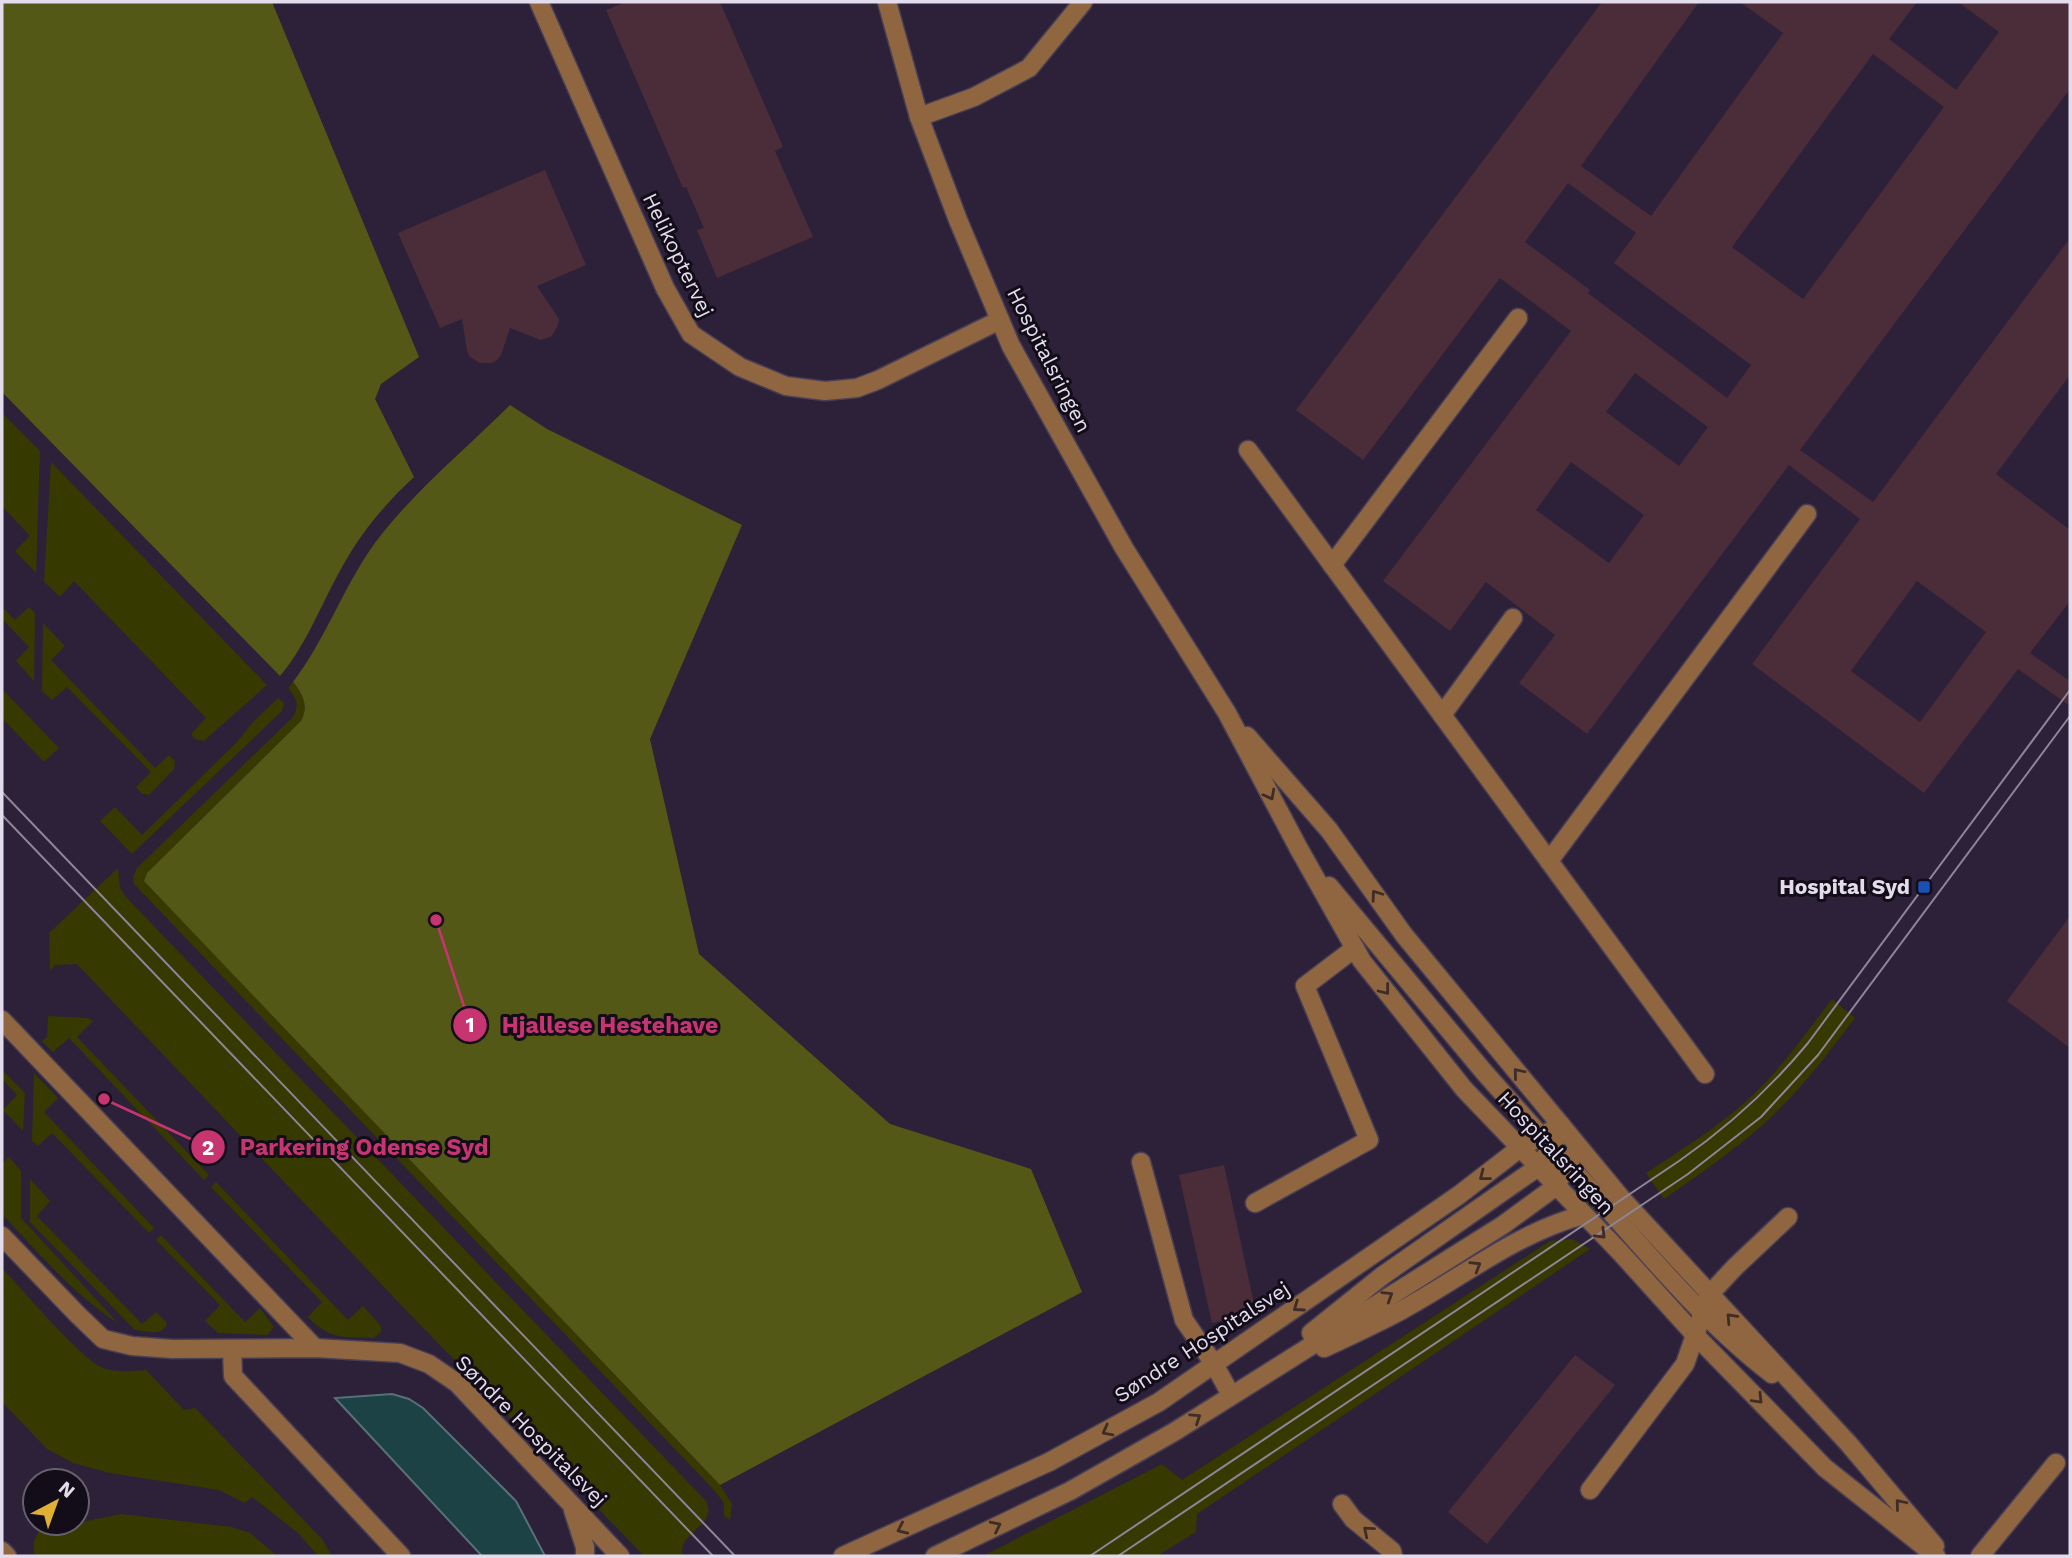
<svg xmlns="http://www.w3.org/2000/svg" width="2072" height="1558" font-family="'Work Sans',sans-serif">
	<rect width="100%" height="100%" fill="#2c2138"/>
	<!-- green -->
	<g fill="#363900">
		<polygon points="2,413 40,451 36,573 15,551 30,536 2,506"/>
		<polygon points="51,462 267,685 204,741 196,740 191,734 206,718 74,581 60,597 44,582"/>
		<polygon points="2,607 15,620 29,607 35,613 34,681 16,661 29,647 2,619"/>
		<polygon points="43,623 65,646 51,660 155,768 169,755 175,761 174,769 149,795 142,794 136,787 151,772 67,687 52,700 42,691"/>
		<path d="M293,682C303,694 309,706 301,721L147,873L145,881L720,1485L732,1504L730,1520L724,1516V1503L714,1490L134,884L133,877L137,868L292,718C300,707 297,698 288,688Z"/>
		<polygon points="2,689 59,748 44,762 2,718"/>
		<polygon points="278,698 284,703 282,711 132,854 100,821 115,807 142,835 236,743 252,723"/>
		<path d="M118,868L120,888L125,896L706,1501C719,1526 676,1532 683,1556H644L403,1307L77,964L55,965L50,971L49,933Z"/>
		<path d="M1832,999L1855,1018C1834,1045 1814,1073 1790,1098C1753,1138 1708,1168 1664,1199L1646,1173C1684,1148 1723,1124 1756,1092C1784,1064 1808,1031 1832,999Z"/>
		<polygon points="48,1016 88,1018 93,1021 77,1037 209,1175 204,1180 69,1038 53,1052 42,1041 47,1037"/>
		<polygon points="2,1070 25,1093 23,1131 3,1110 17,1095 2,1079"/>
		<polygon points="34,1073 58,1098 44,1112 154,1228 149,1233 52,1133 38,1146 32,1141"/>
		<path d="M9,1157L21,1171V1218L118,1323C75,1296 37,1251 2,1214V1164Z"/>
		<path d="M30,1179L50,1201L37,1216L142,1324L156,1312L167,1323C163,1337 147,1331 135,1330L30,1222Z"/>
		<path d="M216,1182L348,1320L363,1306L381,1326V1332L374,1338C345,1337 329,1340 308,1317L322,1302L211,1187Z"/>
		<polygon points="161,1235 245,1322 260,1308 274,1327 267,1335 218,1333 205,1321 220,1305 156,1240"/>
		<polygon points="1572,1239 1590,1249 1197,1514 1196,1532 1157,1556 983,1556 1162,1464 1182,1480 1550,1241"/>
		<path d="M2,1268C21,1288 82,1360 103,1368C117,1373 132,1371 146,1370L184,1410L195,1408L322,1539L332,1556H318L298,1533L252,1497L245,1503L219,1490L110,1473L73,1463L47,1449L2,1402Z"/>
		<path d="M121,1514L232,1527L250,1533L277,1556H35C31,1541 36,1534 47,1523H77Z"/>
	</g>
	<!-- forest -->
	<g fill="#545816">
		<path d="M2,2H272L419,357L381,384L375,399L414,477C387,502 363,530 345,562C323,599 308,643 280,676L2,392Z"/>
		<path d="M510,405L547,429L742,525L650,739L699,954L890,1124L1031,1169L1082,1292L720,1485L144,881L147,873L301,721C309,706 303,694 293,682C326,639 343,587 375,543C412,493 466,449 510,405Z"/>
	</g>
	<!-- water -->
	<polygon fill="#1c4245" stroke="#587077" stroke-width="2" points="392,1394 409,1399 423,1408 516,1501 545,1556 482,1556 335,1398"/>
	<!-- building -->
	<g fill="#4a2d38" fill-rule="evenodd">
		<polygon points="626,2 720,2 783,147 775,151 813,237 717,278 697,230 704,228 686,187 683,188 606,10"/>
		<path d="M1602,2H1699L1581,166L1651,216L1783,33L1740,2H1917L1889,39L1956,90L1999,32L1958,2H2070V89L1800,450L1873,502L2070,238V375L1996,474L2070,530V601L2030,653L2070,681V706L2018,669L1924,793L1752,664L1860,519L1789,465L1587,734L1519,683L1555,635L1486,582L1450,631L1383,581L1571,331L1500,278L1363,460L1296,410ZM1873,54L1944,107L1803,299L1732,247ZM1568,183L1636,233L1614,263L1751,365L1727,398L1588,293L1590,290L1525,242ZM1635,373L1708,427L1679,466L1606,412ZM1571,462L1644,515L1609,563L1536,510ZM1917,581L1986,632L1920,722L1851,671Z"/>
		<polygon points="545,170 586,265 537,286 559,319 558,325 552,336 541,340 510,328 501,355 497,360 492,363 479,363 469,356 467,351 462,319 440,328 398,233"/>
		<polygon points="2070,916 2070,1048 2007,1001"/>
		<polygon points="1224,1165 1256,1313 1212,1323 1179,1175"/>
		<polygon points="1575,1355 1615,1385 1487,1544 1448,1512"/>
	</g>
	<g fill="none" stroke-linecap="round" stroke-linejoin="round">
		<defs>
			<g id="minor">
				<polyline points="539,2 665,288 691,334 740,367 786,386 825,391 857,388 878,380 1000,320"/>
				<polyline points="887,2 919,117 958,220 1011,346 1124,548 1227,713 1299,849 1362,961 1464,1089 1620,1252 1696,1336 1825,1468 1936,1556"/>
				<polyline points="919,117 974,97 1029,68 1083,2"/>
				<polyline points="1248,450 1705,1074"/>
				<polyline points="1332,565 1518,318"/>
				<polyline points="1442,715 1513,618"/>
				<polyline points="1247,736 1329,830 1404,935 1622,1199 1848,1443 1935,1546"/>
				<polyline points="1549,861 1807,514"/>
				<polyline points="1329,886 1484,1072 1541,1136 1551,1141"/>
				<polyline points="2,1020 315,1348"/>
				<polyline points="1141,1162 1184,1320 1214,1364 1231,1395"/>
				<path d="M1558,1164L1577,1174C1639,1243 1698,1317 1772,1374"/>
				<polyline points="1255,1203 1369,1140 1305,986 1355,948"/>
				<polyline points="2,1236 78,1315 103,1339 132,1346 172,1349 315,1348 400,1353 429,1364 457,1383 620,1556"/>
				<polyline points="1311,1333 1382,1276 1538,1167 1555,1143 1561,1125"/>
				<path d="M1324,1348C1350,1336 1376,1324 1402,1310C1461,1278 1516,1233 1583,1215"/>
				<polyline points="232,1349 233,1376 401,1556"/>
				<polyline points="1590,1490 1685,1364 1709,1295 1735,1267 1788,1217"/>
				<polyline points="1342,1504 1353,1519 1392,1551 1393,1556"/>
				<polyline points="573,1510 585,1547 585,1556"/>
				<polyline points="2,1551 7,1556"/>
				<polyline points="843,1556 1049,1462 1159,1402 1459,1195 1520,1148 1561,1125"/>
				<polyline points="935,1556 1070,1491 1174,1432 1503,1225 1555,1187 1578,1147"/>
				<polyline points="1980,1556 2056,1463"/>
			</g>
		</defs>
		<!-- minor casing -->
		<use href="#minor" stroke="#493f55" stroke-width="21"/>
		<!-- minor -->
		<use href="#minor" stroke="#906641" stroke-width="18"/>
		<!-- tram -->
		<g stroke="#8e8599" stroke-width="2">
			<polyline points="2,792 735,1556"/>
			<polyline points="2,815 713,1556"/>
			<path d="M1090,1556L1679,1161C1728,1127 1770,1089 1808,1043L2070,690"/>
			<polyline points="1118,1556 1688,1174 1761,1117 1818,1055 2070,716"/>
		</g>
	</g>
	<!-- one-way arrows -->
	<defs><path id="oneway-chevron" d="M-2-3.5L2.5 0L-2 3.5" fill="none" stroke-width="1.6" stroke-linecap="round" stroke-linejoin="round" transform="scale(1.75)"/></defs>
	<g stroke="#3e2c26">
		<use href="#oneway-chevron" transform="translate(1270 795) rotate(62)"/>
		<use href="#oneway-chevron" transform="translate(1376 895) rotate(-126)"/>
		<use href="#oneway-chevron" transform="translate(1385 990) rotate(52)"/>
		<use href="#oneway-chevron" transform="translate(1518 1073) rotate(-130)"/>
		<use href="#oneway-chevron" transform="translate(1484 1176) rotate(142)"/>
		<use href="#oneway-chevron" transform="translate(1601 1234) rotate(45)"/>
		<use href="#oneway-chevron" transform="translate(1476 1266) rotate(-31)"/>
		<use href="#oneway-chevron" transform="translate(1388 1296) rotate(-32)"/>
		<use href="#oneway-chevron" transform="translate(1298 1307) rotate(145)"/>
		<use href="#oneway-chevron" transform="translate(1731 1318) rotate(-133)"/>
		<use href="#oneway-chevron" transform="translate(1758 1399) rotate(46)"/>
		<use href="#oneway-chevron" transform="translate(1196 1418) rotate(-34)"/>
		<use href="#oneway-chevron" transform="translate(1107 1431) rotate(152)"/>
		<use href="#oneway-chevron" transform="translate(1900 1504) rotate(-130)"/>
		<use href="#oneway-chevron" transform="translate(996 1526) rotate(-26)"/>
		<use href="#oneway-chevron" transform="translate(902 1529) rotate(155)"/>
		<use href="#oneway-chevron" transform="translate(1368 1531) rotate(-140)"/>
	</g>
	<!-- markers -->
	<rect fill="#1a4fb4" stroke="#120d18" stroke-width="2.5" x="1917" y="880" width="14" height="14" rx="3.5"/>
	<g text-anchor="middle" stroke-width="6" stroke-linejoin="round" paint-order="stroke">
		<!-- street labels -->
		<g font-size="21" fill="#e3dcec" stroke="#120d18">
			<text transform="translate(678 255) rotate(64)" y="7">Helikoptervej</text>
			<text transform="translate(1049 360) rotate(63)" y="7">Hospitalsringen</text>
			<text transform="translate(1556 1153) rotate(47)" y="7">Hospitalsringen</text>
			<text transform="translate(1202 1342) rotate(-33)" y="7">Søndre Hospitalsvej</text>
			<text transform="translate(531 1431) rotate(45)" y="7">Søndre Hospitalsvej</text>
		</g>
		<!-- poi labels -->
		<g font-size="21" font-weight="bold" fill="#e3dcec" stroke="#120d18" text-anchor="end">
			<text x="1910" y="894">Hospital Syd</text>
		</g>
	</g>
	<!-- callouts -->
	<path fill="none" stroke="#c73571" stroke-width="2.5" d="M436 920L470 1025M104 1099L208 1147"/>
	<g fill="#c73571" stroke="#120d18" stroke-width="2.5">
		<circle cx="436" cy="920" r="7"/>
		<circle cx="104" cy="1099" r="7"/>
		<circle cx="470" cy="1025" r="18"/>
		<circle cx="208" cy="1147" r="18"/>
	</g>
	<g font-size="21" text-anchor="middle" font-weight="bold" fill="#fff">
		<text x="470" y="1032">1</text>
		<text x="208" y="1155">2</text>
	</g>
	<g font-size="23" text-anchor="middle" font-weight="bold" fill="#c73571" stroke="#120d18" stroke-width="6" stroke-linejoin="round" paint-order="stroke">
		<text x="610" y="1033">Hjallese Hestehave</text>
		<text x="364" y="1155">Parkering Odense Syd</text>
	</g>
	<!-- border -->
	<rect width="2072" height="1558" fill="none" stroke="#e3dcec" stroke-width="7"/>
	<!-- north arrow -->
	<g transform="translate(56 1502) rotate(41)"><circle r="33" fill="#120d18" stroke="#66606d" stroke-width="2"/>
	<path d="M0-5L12 26L0 18L-12 26Z" fill="#dfb034"/>
	<text y="-10" font-size="19" font-weight="bold" text-anchor="middle" fill="#e3dcec">N</text>
	</g>
</svg>
